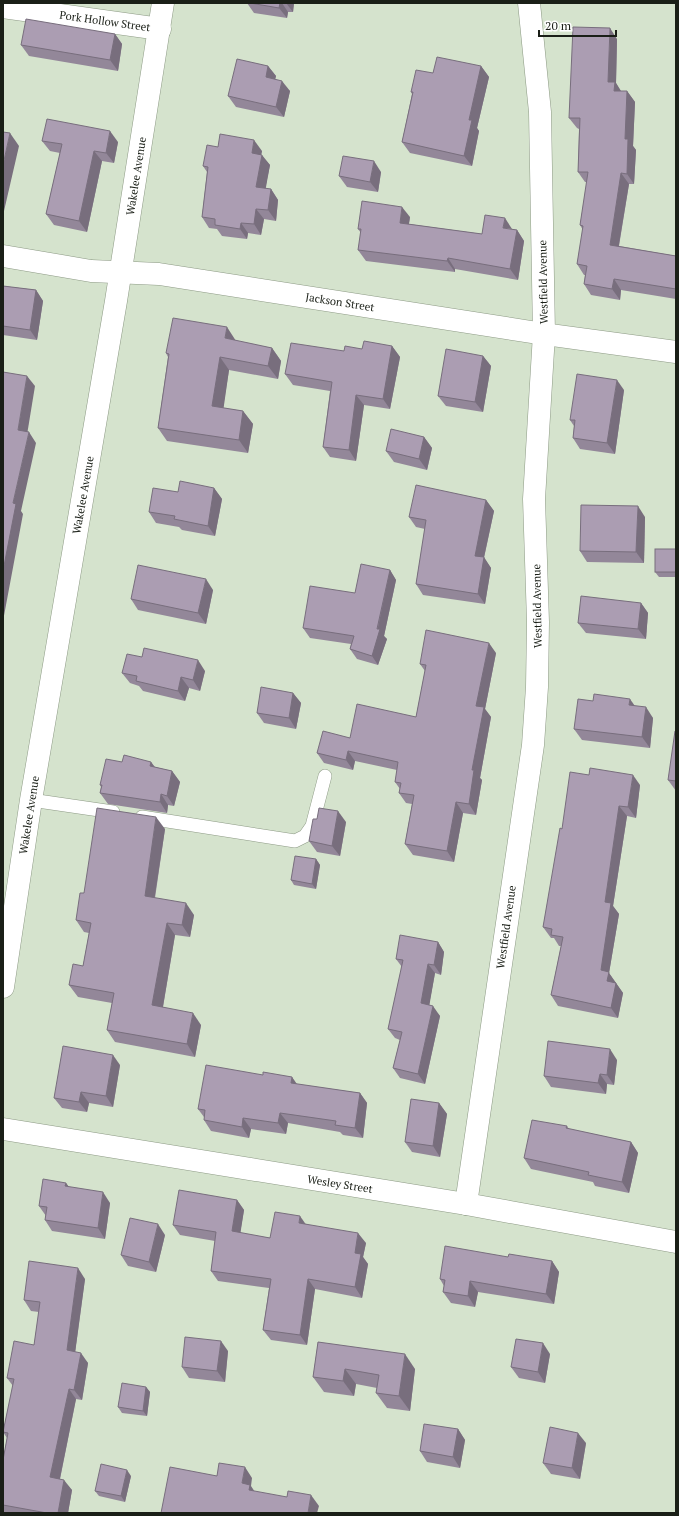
<svg xmlns="http://www.w3.org/2000/svg" width="679" height="1516" font-family="'PT Serif',serif">
	<rect width="100%" height="100%" fill="#d5e3cd"/>
	<g fill="none" stroke-linecap="round" stroke-linejoin="round">
		<defs>
			<g id="service">
				<polyline points="31,800 113,812"/>
				<polyline points="142,817 295,841 305,836 312,826 325,776"/>
			</g>
			<g id="minor">
				<polyline points="3,7 160,29"/>
				<polyline points="3,256 91,271 159,274 544,334 676,352"/>
				<polyline points="3,1129 466,1204 676,1242"/>
				<polyline points="466,1204 533,745 537,687 538,622 534,499 544,334 540,112 529,3"/>
			</g>
			<polyline id="secondary" points="3,987 31,800 116,301 163,3"/>
		</defs>
		<!-- service casing -->
		<use href="#service" stroke="#8d9a85" stroke-width="14"/>
		<!-- minor casing -->
		<use href="#minor" stroke="#8d9a85" stroke-width="23"/>
		<!-- secondary casing -->
		<use href="#secondary" stroke="#8d9a85" stroke-width="23"/>
		<!-- service -->
		<use href="#service" stroke="#fff" stroke-width="13"/>
		<!-- minor -->
		<use href="#minor" stroke="#fff" stroke-width="22"/>
		<!-- secondary -->
		<use href="#secondary" stroke="#fff" stroke-width="22"/>
	</g>
	<!-- wall -->
	<g fill="#938799">
		<polygon points="247,3 294,3 293,12 288,12 287,18 254,13"/>
		<polygon points="115,34 122,44 118,71 29,56 21,45"/>
		<polygon points="617,39 616,83 621,91 627,91 635,102 633,146 636,150 634,184 629,184 619,246 676,256 676,299 621,290 620,300 591,295 584,284 585,275 584,275 577,264 583,230 580,225 587,182 585,182 578,172 579,129 577,128 569,118"/>
		<polygon points="268,66 276,76 275,79 290,91 284,117 236,107 228,96"/>
		<polygon points="481,66 489,77 477,128 479,131 472,166 410,153 402,142 412,94 411,92 433,73"/>
		<polygon points="42,141 118,142 114,163 102,161 87,232 54,225 46,214 60,153 50,151"/>
		<polygon points="218,147 262,151 261,155 270,165 265,189 271,189 278,200 276,221 264,219 261,235 248,233 247,239 222,236 217,229 209,228 202,217 207,172 203,166"/>
		<polygon points="381,172 378,192 347,187 339,176"/>
		<polygon points="410,217 409,224 482,234 512,229 517,230 524,241 518,280 455,269 455,272 366,261 358,250 361,233 358,229"/>
		<polygon points="3,286 36,290 43,301 37,340 3,335"/>
		<polygon points="236,341 272,348 281,361 278,379 229,370 223,408 243,411 253,424 248,453 167,441 158,428 168,357 166,353"/>
		<polygon points="392,346 400,357 390,409 364,405 356,461 330,457 323,447 330,391 293,385 285,374 344,351"/>
		<polygon points="483,356 491,366 483,412 446,406 438,396"/>
		<polygon points="624,390 615,454 580,449 573,438 574,426 570,420"/>
		<polygon points="424,437 432,448 427,470 394,462 386,451"/>
		<polygon points="214,488 222,499 215,536 182,530 179,527 156,523 149,512 178,492"/>
		<polygon points="486,500 494,511 484,558 491,568 485,604 423,595 416,584 425,529 416,527 409,517"/>
		<polygon points="645,517 644,563 587,562 580,551"/>
		<polygon points="676,549 676,577 659,577 655,572"/>
		<polygon points="390,570 396,580 384,636 387,639 378,665 357,659 350,649 351,644 310,638 303,628"/>
		<polygon points="213,590 206,624 138,610 131,599"/>
		<polygon points="641,603 648,613 646,639 586,633 578,623"/>
		<polygon points="496,653 485,709 491,717 480,778 482,780 476,815 463,813 454,862 413,855 405,844 412,804 406,803 399,793 400,789 395,782 397,770 355,761 353,770 324,763 317,753 350,738 416,717 425,671 420,664"/>
		<polygon points="205,671 200,691 189,688 185,701 143,691 139,686 130,683 122,673"/>
		<polygon points="293,693 301,703 296,729 264,723 257,713"/>
		<polygon points="635,706 653,718 650,748 582,740 574,729"/>
		<polygon points="676,731 676,791 668,780"/>
		<polygon points="122,762 151,762 155,767 172,771 180,782 174,806 168,805 167,813 108,804 100,793 101,787 100,785"/>
		<polygon points="640,785 636,818 627,816 613,906 619,914 609,973 623,993 618,1018 558,1006 551,995 561,946 559,946 554,938 551,938 543,927 562,829"/>
		<polygon points="317,819 346,822 340,856 317,852 309,841"/>
		<polygon points="165,829 155,898 194,915 190,937 175,935 163,1007 201,1025 195,1057 115,1042 107,1030 112,1003 78,997 69,985 83,966 89,933 84,932 76,920 84,893"/>
		<polygon points="316,859 320,865 316,889 294,885 291,880"/>
		<polygon points="438,942 444,952 441,975 435,973 429,1005 440,1016 425,1084 400,1078 393,1068 400,1040 395,1038 388,1029 402,967 396,959"/>
		<polygon points="617,1060 614,1085 607,1084 606,1094 551,1087 544,1076"/>
		<polygon points="120,1065 113,1107 89,1103 87,1112 62,1108 54,1098"/>
		<polygon points="263,1075 292,1077 296,1084 360,1093 367,1103 363,1138 343,1135 340,1132 288,1123 286,1134 251,1129 249,1138 211,1131 204,1120 204,1117 198,1109"/>
		<polygon points="439,1103 447,1114 440,1157 412,1152 405,1142"/>
		<polygon points="567,1126 569,1129 631,1142 638,1153 629,1193 595,1186 593,1182 531,1169 524,1158"/>
		<polygon points="66,1183 69,1187 110,1203 105,1239 52,1231 45,1220 46,1216 39,1206"/>
		<polygon points="237,1200 244,1210 240,1233 270,1238 306,1224 366,1243 363,1257 368,1264 362,1298 315,1289 307,1345 271,1340 263,1330 269,1288 218,1281 211,1271 215,1241 180,1235 173,1225"/>
		<polygon points="165,1235 156,1272 128,1266 121,1255"/>
		<polygon points="508,1257 552,1261 559,1272 554,1304 478,1292 475,1307 451,1303 443,1292 444,1286 440,1279"/>
		<polygon points="85,1279 75,1352 88,1363 82,1400 76,1399 60,1479 72,1490 68,1513 3,1513 3,1460 7,1438 3,1432 13,1386 7,1378 34,1345 39,1312 31,1311 24,1300"/>
		<polygon points="318,1342 415,1369 410,1411 387,1408 376,1393 377,1388 356,1384 354,1396 324,1392 313,1377"/>
		<polygon points="228,1351 225,1382 189,1378 182,1367"/>
		<polygon points="550,1354 545,1383 519,1378 511,1367"/>
		<polygon points="146,1387 150,1392 147,1416 122,1413 118,1407"/>
		<polygon points="458,1429 465,1440 460,1468 427,1462 420,1451"/>
		<polygon points="586,1443 580,1479 551,1474 543,1463"/>
		<polygon points="131,1476 125,1502 99,1496 95,1491"/>
	</g>
	<!-- shaded-wall -->
	<g fill="#786e7d">
		<polygon points="280,3 282,3 288,12 287,18 279,8"/>
		<polygon points="286,3 294,3 293,12"/>
		<polygon points="610,28 617,39 616,83 622,93 622,101 608,82"/>
		<polygon points="115,34 122,44 118,71 110,60"/>
		<polygon points="268,66 276,76 273,88 266,77"/>
		<polygon points="481,66 489,77 477,128 479,131 472,166 464,156 469,120"/>
		<polygon points="282,81 290,91 284,117 276,107"/>
		<polygon points="627,91 635,102 633,146 636,150 634,184 627,174 625,139"/>
		<polygon points="110,131 118,142 114,163 106,153"/>
		<polygon points="10,133 19,146 4,211 3,209 3,165"/>
		<polygon points="254,140 262,151 259,164 252,153"/>
		<polygon points="94,151 102,161 87,232 79,221"/>
		<polygon points="262,155 270,165 264,198 256,187"/>
		<polygon points="374,161 381,172 378,192 370,182"/>
		<polygon points="621,173 629,184 617,256 610,245"/>
		<polygon points="271,189 278,200 276,221 268,210"/>
		<polygon points="402,207 410,217 407,234 400,223"/>
		<polygon points="256,209 264,219 261,235 254,224"/>
		<polygon points="505,218 512,229 503,228"/>
		<polygon points="241,223 248,233 247,239 240,229"/>
		<polygon points="517,230 524,241 518,280 510,269"/>
		<polygon points="448,258 455,269 455,272 447,261"/>
		<polygon points="614,279 621,290 620,300 612,289"/>
		<polygon points="36,290 43,301 37,340 30,330"/>
		<polygon points="227,327 236,341 225,338"/>
		<polygon points="392,346 400,357 390,409 383,399"/>
		<polygon points="272,348 281,361 278,379 268,366"/>
		<polygon points="483,356 491,366 483,412 475,402"/>
		<polygon points="220,357 229,370 222,419 212,406"/>
		<polygon points="27,376 35,386 26,441 18,430"/>
		<polygon points="617,380 624,390 615,454 607,443"/>
		<polygon points="356,395 364,405 356,461 349,450"/>
		<polygon points="243,411 253,424 248,453 239,440"/>
		<polygon points="29,432 36,443 21,511 23,514 3,621 3,571 13,503"/>
		<polygon points="424,437 432,448 427,470 419,459"/>
		<polygon points="214,488 222,499 215,536 208,526"/>
		<polygon points="486,500 494,511 484,557 491,568 485,604 478,594 475,556"/>
		<polygon points="638,506 645,517 644,563 636,552"/>
		<polygon points="390,570 396,580 384,636 387,639 378,665 372,656"/>
		<polygon points="206,579 213,590 206,624 198,613"/>
		<polygon points="641,603 648,613 646,639 638,629"/>
		<polygon points="489,643 496,653 485,709 491,717 480,778 482,780 476,815 469,804 472,770 476,706"/>
		<polygon points="198,660 205,671 200,691 193,680"/>
		<polygon points="181,677 189,688 185,701 178,691"/>
		<polygon points="293,693 301,703 296,729 289,718"/>
		<polygon points="630,699 637,709 629,705"/>
		<polygon points="646,707 653,718 650,748 642,737"/>
		<polygon points="348,751 355,761 353,770 346,760"/>
		<polygon points="151,762 158,772 150,766"/>
		<polygon points="172,771 180,782 174,806 167,796"/>
		<polygon points="633,775 640,785 636,818 628,807"/>
		<polygon points="161,794 168,805 167,813 160,802"/>
		<polygon points="456,802 463,813 454,862 447,851"/>
		<polygon points="619,806 627,816 613,906 619,914 609,973 623,993 618,1018 611,1008 601,970 605,902"/>
		<polygon points="338,811 346,822 340,856 332,846"/>
		<polygon points="156,817 165,829 153,908 145,896"/>
		<polygon points="316,859 320,865 316,889 312,884"/>
		<polygon points="186,903 194,915 190,937 182,925"/>
		<polygon points="167,923 175,935 161,1018 152,1005"/>
		<polygon points="438,942 444,952 441,975 434,965"/>
		<polygon points="428,964 435,973 428,1013 421,1003"/>
		<polygon points="433,1006 440,1016 425,1084 418,1074"/>
		<polygon points="193,1013 201,1025 195,1057 187,1044"/>
		<polygon points="610,1049 617,1060 614,1085 607,1075"/>
		<polygon points="113,1055 120,1065 113,1107 106,1096"/>
		<polygon points="600,1074 607,1084 606,1094 598,1083"/>
		<polygon points="292,1077 299,1087 291,1083"/>
		<polygon points="81,1092 89,1103 87,1112 79,1102"/>
		<polygon points="360,1093 367,1103 363,1138 355,1128"/>
		<polygon points="439,1103 447,1114 440,1157 433,1146"/>
		<polygon points="280,1113 288,1123 286,1134 278,1123"/>
		<polygon points="243,1118 251,1129 249,1138 242,1127"/>
		<polygon points="631,1142 638,1153 629,1193 622,1182"/>
		<polygon points="66,1183 73,1193 65,1186"/>
		<polygon points="103,1192 110,1203 105,1239 98,1228"/>
		<polygon points="237,1200 244,1210 239,1242 232,1231"/>
		<polygon points="300,1216 307,1226 299,1223"/>
		<polygon points="158,1224 165,1235 156,1272 149,1262"/>
		<polygon points="358,1233 366,1243 363,1257 368,1264 362,1298 355,1287 355,1253"/>
		<polygon points="552,1261 559,1272 554,1304 546,1294"/>
		<polygon points="78,1268 85,1279 74,1361 67,1350"/>
		<polygon points="308,1279 315,1289 307,1345 300,1335"/>
		<polygon points="470,1281 478,1292 475,1307 468,1296"/>
		<polygon points="221,1341 228,1351 225,1382 217,1371"/>
		<polygon points="543,1343 550,1354 545,1383 538,1372"/>
		<polygon points="81,1353 88,1363 82,1400 74,1390"/>
		<polygon points="405,1354 415,1369 410,1411 399,1396"/>
		<polygon points="345,1369 356,1384 354,1396 343,1381"/>
		<polygon points="146,1387 150,1392 147,1416 143,1411"/>
		<polygon points="69,1389 76,1399 58,1488 50,1477"/>
		<polygon points="458,1429 465,1440 460,1468 453,1457"/>
		<polygon points="578,1433 586,1443 580,1479 572,1468"/>
		<polygon points="245,1467 252,1478 251,1486 257,1495 257,1501 242,1483"/>
		<polygon points="127,1470 131,1476 125,1502 121,1496"/>
		<polygon points="64,1480 72,1490 68,1513 58,1513"/>
		<polygon points="311,1495 319,1506 317,1513 308,1513"/>
	</g>
	<!-- building -->
	<g fill="#ab9db2" stroke="#786e7d">
		<polygon points="250,3 280,3 279,8"/>
		<polygon points="26,19 115,34 110,60 21,45"/>
		<polygon points="573,27 610,28 608,82 615,82 614,91 627,91 625,139 628,139 627,174 621,173 610,245 676,256 676,289 614,279 612,289 584,284 587,266 577,264 583,226 580,225 588,172 578,172 580,118 569,118"/>
		<polygon points="437,57 481,66 469,120 472,120 464,156 402,142 413,92 411,92 416,70 433,73"/>
		<polygon points="237,59 268,66 266,77 282,81 276,107 228,96"/>
		<polygon points="47,119 110,131 106,153 94,151 79,221 46,214 62,144 42,141"/>
		<polygon points="3,132 10,133 3,165"/>
		<polygon points="220,134 254,140 252,153 262,155 256,187 271,189 268,210 256,209 254,224 241,223 240,229 215,225 215,219 202,217 208,167 203,166 207,145 218,147"/>
		<polygon points="343,156 374,161 370,182 339,176"/>
		<polygon points="362,201 402,207 400,223 482,234 485,215 505,218 503,228 517,230 510,269 448,258 447,261 358,250 361,229 358,229"/>
		<polygon points="3,286 36,290 30,330 3,326"/>
		<polygon points="173,318 227,327 225,338 272,348 268,366 220,357 212,406 243,411 239,440 158,428 169,354 166,353"/>
		<polygon points="364,341 392,346 383,399 356,395 349,450 323,447 332,382 285,374 291,343 344,351 345,346 362,349"/>
		<polygon points="446,349 483,356 475,402 438,396"/>
		<polygon points="3,372 27,376 18,430 29,432 13,503 16,504 3,571"/>
		<polygon points="577,374 617,380 607,443 573,438 575,420 570,420"/>
		<polygon points="391,429 424,437 419,459 386,451"/>
		<polygon points="180,481 214,488 208,526 174,519 175,516 149,512 153,488 178,492"/>
		<polygon points="416,485 486,500 475,556 484,557 478,594 416,584 426,520 409,517"/>
		<polygon points="581,505 638,506 636,552 580,551"/>
		<rect x="655" y="549" width="21" height="23"/>
		<polygon points="361,564 390,570 377,629 380,629 372,656 350,649 354,636 303,628 310,586 355,593"/>
		<polygon points="138,565 206,579 198,613 131,599"/>
		<polygon points="581,596 641,603 638,629 578,623"/>
		<polygon points="426,630 489,643 476,706 484,707 472,770 474,770 469,804 456,802 447,851 405,844 414,795 399,793 401,783 395,782 398,762 348,751 346,760 317,753 323,731 350,738 357,704 416,717 426,665 420,664"/>
		<polygon points="144,648 198,660 193,680 181,677 178,691 136,681 137,676 122,673 127,654 142,657"/>
		<polygon points="261,687 293,693 289,718 257,713"/>
		<polygon points="594,694 630,699 629,705 646,707 642,737 574,729 578,699 593,701"/>
		<polygon points="675,731 676,731 676,781 668,780"/>
		<polygon points="124,755 151,762 150,766 172,771 167,796 161,794 160,802 100,793 102,785 100,785 106,759 122,762"/>
		<polygon points="590,768 633,775 628,807 619,806 605,902 611,903 601,970 609,972 607,981 616,983 611,1008 551,995 563,937 551,935 552,929 543,927 560,828 562,829 570,772 589,775"/>
		<polygon points="97,808 156,817 145,896 186,903 182,925 167,923 152,1005 193,1013 187,1044 107,1030 114,993 69,985 73,964 83,966 91,923 76,920 80,893 84,893"/>
		<polygon points="319,808 338,811 332,846 309,841 313,819 317,819"/>
		<polygon points="295,856 316,859 312,884 291,880"/>
		<polygon points="400,935 438,942 434,965 428,964 421,1003 433,1006 418,1074 393,1068 402,1032 388,1029 403,960 396,959"/>
		<polygon points="548,1041 610,1049 607,1075 600,1074 598,1083 544,1076"/>
		<polygon points="63,1046 113,1055 106,1096 81,1092 79,1102 54,1098"/>
		<polygon points="206,1065 263,1075 263,1072 292,1077 291,1083 360,1093 355,1128 335,1125 336,1121 280,1113 278,1123 243,1118 242,1127 204,1120 205,1110 198,1109"/>
		<polygon points="411,1099 439,1103 433,1146 405,1142"/>
		<polygon points="532,1120 567,1126 566,1128 631,1142 622,1182 588,1175 589,1172 524,1158"/>
		<polygon points="43,1179 66,1183 65,1186 103,1192 98,1228 45,1220 47,1207 39,1206"/>
		<polygon points="179,1190 237,1200 232,1231 270,1238 275,1212 300,1216 299,1223 358,1233 355,1253 361,1254 355,1287 308,1279 300,1335 263,1330 271,1279 211,1271 216,1232 173,1225"/>
		<polygon points="130,1218 158,1224 149,1262 121,1255"/>
		<polygon points="445,1246 508,1257 509,1254 552,1261 546,1294 470,1281 468,1296 443,1292 445,1280 440,1279"/>
		<polygon points="29,1261 78,1268 67,1350 81,1353 74,1390 69,1389 50,1477 64,1480 58,1513 47,1513 3,1505 3,1460 8,1433 3,1432 14,1379 7,1378 14,1341 34,1345 40,1302 24,1300"/>
		<polygon points="185,1337 221,1341 217,1371 182,1367"/>
		<polygon points="516,1339 543,1343 538,1372 511,1367"/>
		<polygon points="318,1342 405,1354 399,1396 376,1393 379,1375 345,1369 343,1381 313,1377"/>
		<polygon points="122,1383 146,1387 143,1411 118,1407"/>
		<polygon points="424,1424 458,1429 453,1457 420,1451"/>
		<polygon points="550,1427 578,1433 572,1468 543,1463"/>
		<polygon points="219,1463 245,1467 242,1483 250,1485 249,1490 287,1497 288,1491 311,1495 308,1513 161,1513 170,1467 217,1476"/>
		<polygon points="101,1464 127,1470 121,1496 95,1491"/>
	</g>
	<g text-anchor="middle" stroke-width="3" stroke-linejoin="round" paint-order="stroke">
		<!-- street labels -->
		<g font-size="11" fill="#1a1f17" stroke="#fff">
			<text transform="translate(105 21) rotate(8)" y="4">Pork Hollow Street</text>
			<text transform="translate(136 176) rotate(-81)" y="4">Wakelee Avenue</text>
			<text transform="translate(543 282) rotate(-91)" y="4">Westfield Avenue</text>
			<text transform="translate(340 302) rotate(9)" y="4">Jackson Street</text>
			<text transform="translate(83 495) rotate(-80)" y="4">Wakelee Avenue</text>
			<text transform="translate(537 606) rotate(-91)" y="4">Westfield Avenue</text>
			<text transform="translate(29 815) rotate(-81)" y="4">Wakelee Avenue</text>
			<text transform="translate(506 927) rotate(-82)" y="4">Westfield Avenue</text>
			<text transform="translate(340 1184) rotate(9)" y="4">Wesley Street</text>
		</g>
	</g>
	<!-- border -->
	<rect width="679" height="1516" fill="none" stroke="#1a1f17" stroke-width="8"/>
	<!-- scale -->
	<path d="M539 30v6h77v-6" fill="none" stroke="#1a1f17" stroke-width="2"/>
	<text x="545" y="30" font-size="12" fill="#1a1f17" stroke="#ffffff" stroke-width="3" paint-order="stroke">20 m</text>
</svg>
